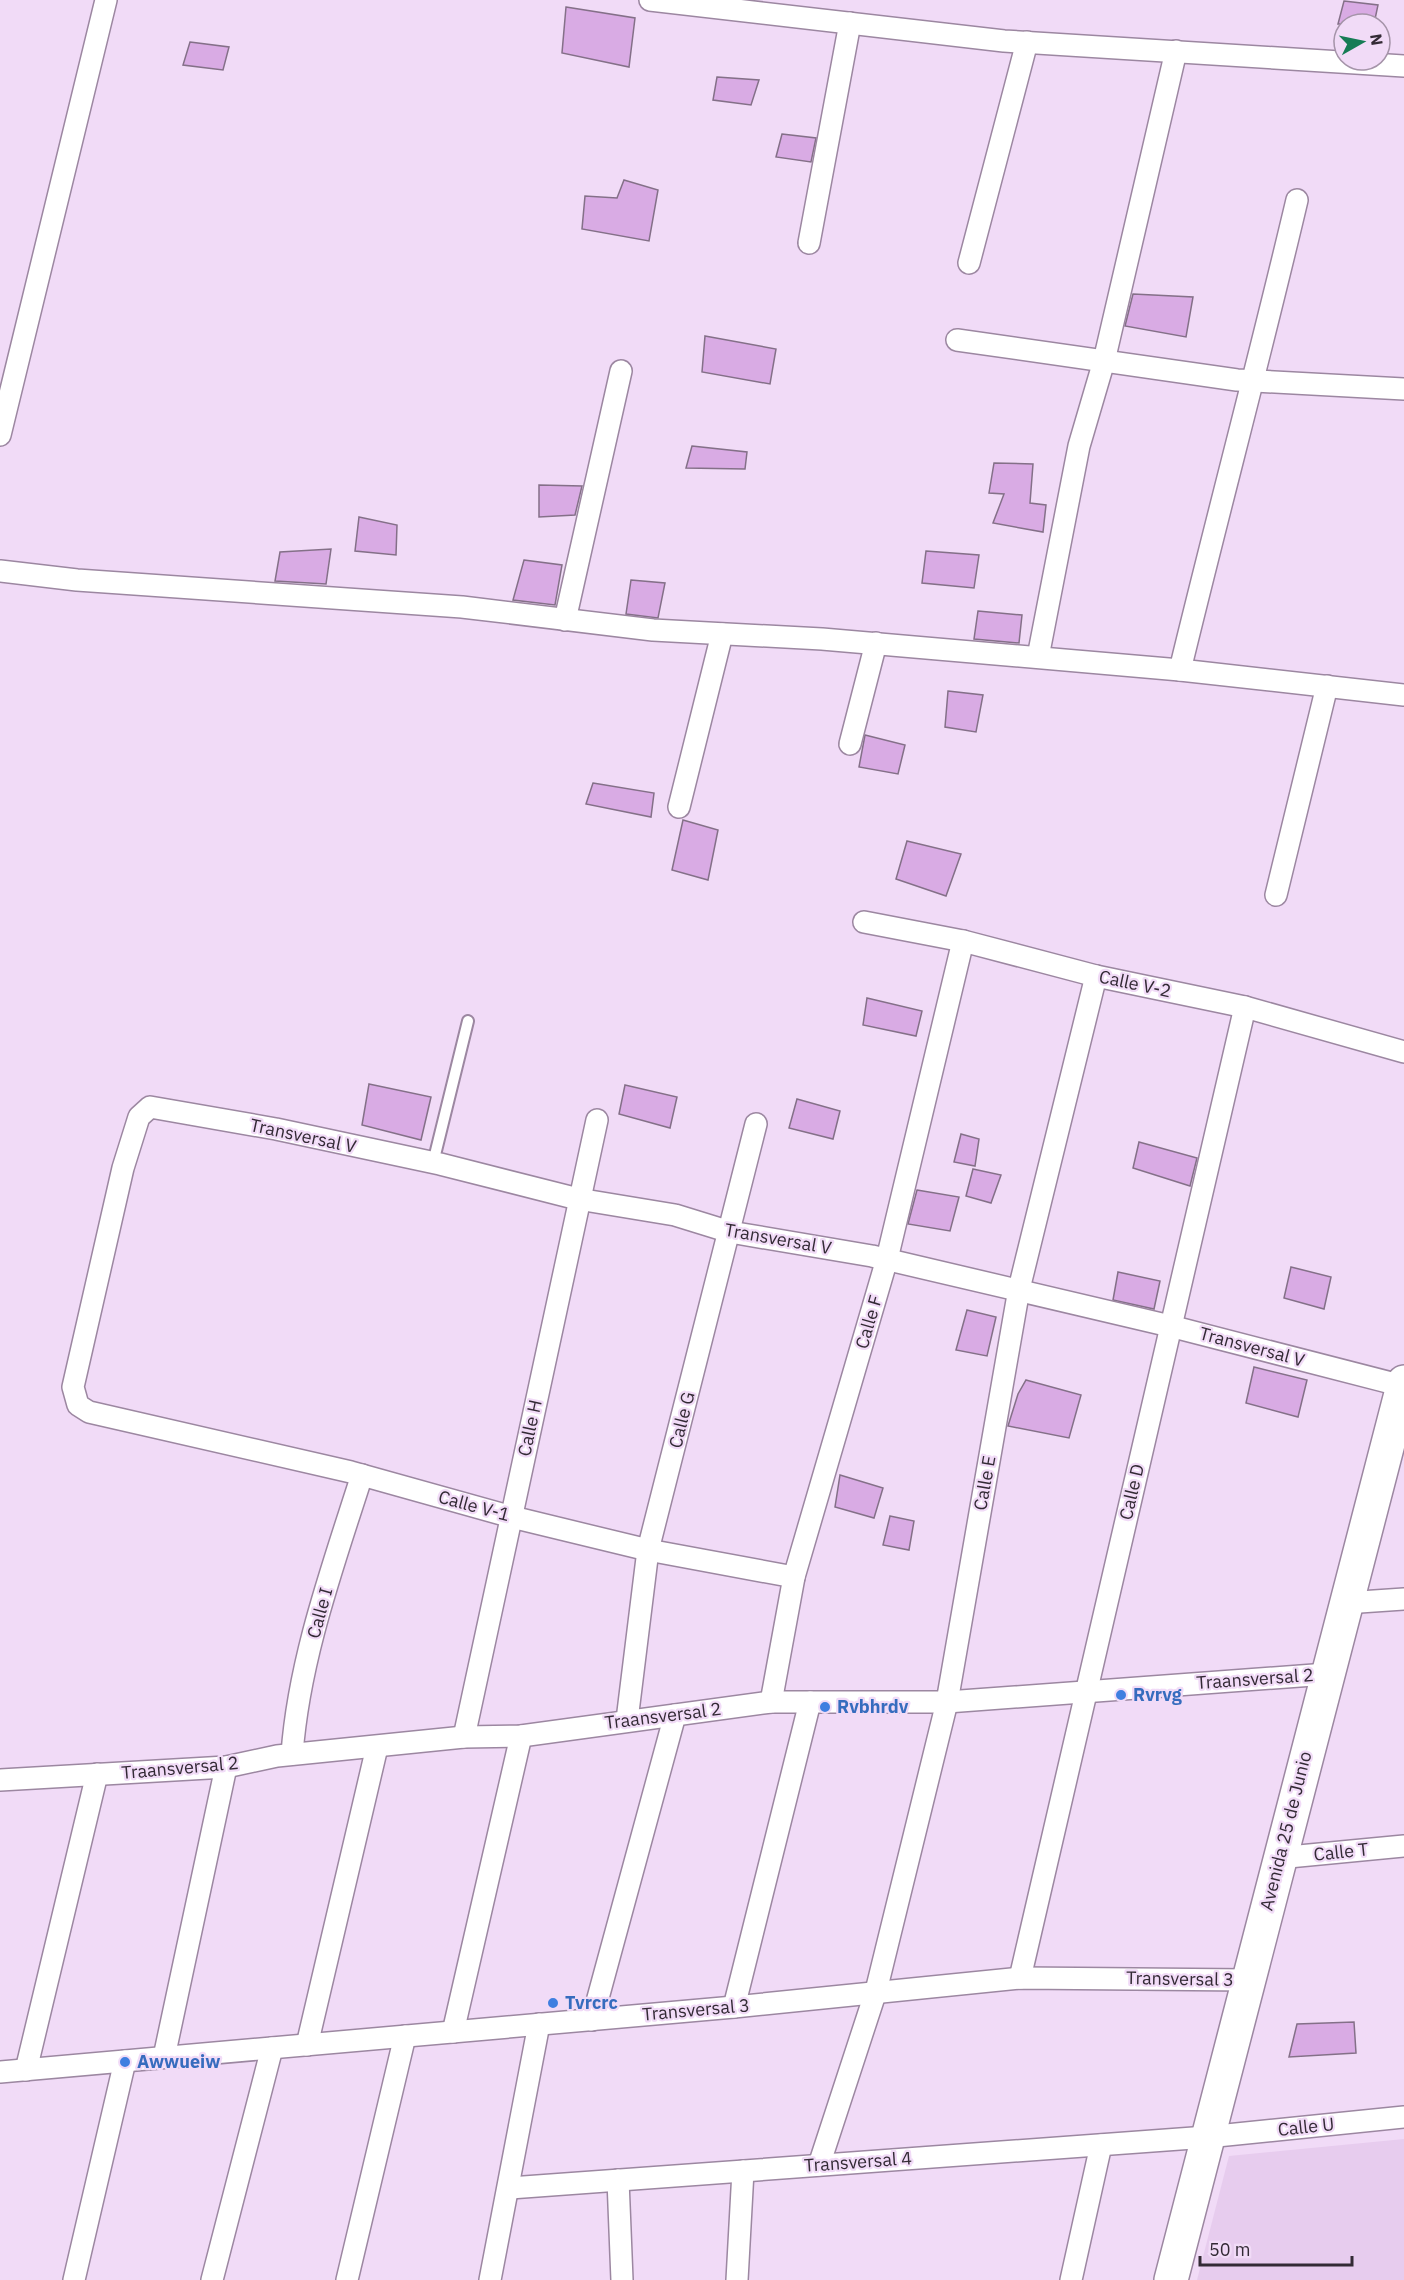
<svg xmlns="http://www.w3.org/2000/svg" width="1404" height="2280" font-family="'IBM Plex Sans',sans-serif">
	<rect width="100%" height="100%" fill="#f1dbf7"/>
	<!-- built -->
	<polygon fill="#e7ccee" points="1404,2139 1404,2280 1197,2280 1229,2156"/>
	<!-- building -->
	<g fill="#d9abe4" stroke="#847088" stroke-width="1.5">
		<polygon points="1344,1 1378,5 1374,24 1338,24"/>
		<polygon points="566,7 635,18 629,67 562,53"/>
		<polygon points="190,42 229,47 223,70 183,65"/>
		<polygon points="717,77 759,80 751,105 713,100"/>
		<polygon points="782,134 816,138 811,162 776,157"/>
		<polygon points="624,180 658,190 649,241 582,229 585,196 617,198"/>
		<polygon points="1133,294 1193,297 1186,337 1125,326"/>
		<polygon points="705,336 776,349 770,384 702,372"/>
		<polygon points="692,446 747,452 745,469 686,468"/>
		<polygon points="994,463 1033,464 1030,503 1046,505 1043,532 993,523 1004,494 989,493"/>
		<polygon points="539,485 582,486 575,515 539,517"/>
		<polygon points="359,517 397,525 396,555 355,551"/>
		<polygon points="331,549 326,584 275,581 280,552"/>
		<polygon points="926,551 979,555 974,588 922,583"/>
		<polygon points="524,560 562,565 555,605 513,600"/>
		<polygon points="631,580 665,583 658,618 626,614"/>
		<polygon points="978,611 1022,615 1019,643 974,639"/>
		<polygon points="948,691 983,695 976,732 945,727"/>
		<polygon points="865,735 905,745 898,774 859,767"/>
		<polygon points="593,783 654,793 651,817 586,804"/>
		<polygon points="683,820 718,830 708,880 672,870"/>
		<polygon points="907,841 961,854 946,896 896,879"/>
		<polygon points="867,998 922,1011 916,1036 863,1025"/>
		<polygon points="369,1084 431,1097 421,1140 362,1125"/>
		<polygon points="625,1085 677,1097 670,1128 619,1114"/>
		<polygon points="797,1099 840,1111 833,1139 789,1128"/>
		<polygon points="961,1134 979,1139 975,1166 954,1162"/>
		<polygon points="1139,1142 1197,1158 1190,1186 1133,1168"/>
		<polygon points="973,1169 1001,1175 991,1203 966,1196"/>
		<polygon points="917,1190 959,1197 950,1231 908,1224"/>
		<polygon points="1291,1267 1331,1277 1324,1309 1284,1298"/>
		<polygon points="1118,1272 1160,1281 1154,1309 1113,1300"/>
		<polygon points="967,1310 996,1317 987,1356 956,1350"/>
		<polygon points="1254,1367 1307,1380 1298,1417 1246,1403"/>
		<polygon points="1026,1380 1081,1395 1069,1438 1008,1426 1018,1394"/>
		<polygon points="840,1475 883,1488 874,1518 835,1507"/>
		<polygon points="890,1516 914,1521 909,1550 883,1545"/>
		<polygon points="1354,2022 1356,2053 1289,2057 1297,2024"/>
	</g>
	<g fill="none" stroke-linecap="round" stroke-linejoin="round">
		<defs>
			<polyline id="service" points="433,1163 468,1021"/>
			<g id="minor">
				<polyline points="650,0 1004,41 1404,66"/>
				<polyline points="809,243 850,23"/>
				<polyline points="969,263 1027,42"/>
				<polyline points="957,340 1237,380 1404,389"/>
				<polyline points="0,435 106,0"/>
				<polyline points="0,571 77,580 462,607 653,630 822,639 1180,670 1404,695"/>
				<polyline points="565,620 621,371"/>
				<polyline points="1038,657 1079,446 1104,361 1176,51"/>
				<path d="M1180,670C1218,513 1260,357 1297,200"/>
				<polyline points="850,744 876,643"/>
				<polyline points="679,807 722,634"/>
				<polyline points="1276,895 1327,686"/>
				<polyline points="864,922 963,941 1096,976 1245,1007 1404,1052"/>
				<polyline points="794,1577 648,1550 512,1517 351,1472 89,1412 78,1405 73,1387 123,1168 139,1117 150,1107 276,1129 440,1164 578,1199 675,1215 730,1232 872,1256 1170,1326 1403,1386"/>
				<polyline points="1345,1603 1404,1599"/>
				<polyline points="771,1702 794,1577 887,1259 963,941"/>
				<polyline points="627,1720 648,1550 756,1124"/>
				<polyline points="464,1737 597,1120"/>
				<path d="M292,1754C299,1659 333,1566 362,1475"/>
				<polyline points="0,1780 226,1767 277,1756 464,1737 521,1736 771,1702 947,1702 1327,1674"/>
				<polyline points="1278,1858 1404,1846"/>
				<polyline points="1020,1978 1245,1007"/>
				<polyline points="734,2007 810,1702"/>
				<polyline points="592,2020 675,1715"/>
				<polyline points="453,2032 521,1736"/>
				<polyline points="307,2045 377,1747"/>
				<polyline points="164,2057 226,1767"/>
				<polyline points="26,2070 97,1774"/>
				<polyline points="0,2072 734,2007 1020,1978 1249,1980"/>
				<polyline points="819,2165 876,1991 947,1702 1019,1289 1096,976"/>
				<polyline points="618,2180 622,2280"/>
				<polyline points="510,2188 1207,2137 1404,2117"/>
				<polyline points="74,2280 125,2061"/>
				<polyline points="212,2280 272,2048"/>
				<polyline points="347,2280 405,2036"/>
				<polyline points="490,2280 539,2024"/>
				<polyline points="737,2280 743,2171"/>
				<polyline points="1071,2280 1101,2145"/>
			</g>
			<polyline id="trunk" points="1171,2280 1404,1382"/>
		</defs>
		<!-- service casing -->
		<use href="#service" stroke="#9c87a1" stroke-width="14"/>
		<!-- minor casing -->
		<use href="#minor" stroke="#9c87a1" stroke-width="24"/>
		<!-- trunk casing -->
		<use href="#trunk" stroke="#9c87a1" stroke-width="36"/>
		<!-- service -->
		<use href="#service" stroke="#fff" stroke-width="10"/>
		<!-- minor -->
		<use href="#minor" stroke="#fff" stroke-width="21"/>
		<!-- trunk -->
		<use href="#trunk" stroke="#fff" stroke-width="33"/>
	</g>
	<!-- markers -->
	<g fill="#3f7fe0" stroke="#f1dbf7" stroke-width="2">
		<circle cx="1121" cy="1695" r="6"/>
		<circle cx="825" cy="1707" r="6"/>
		<circle cx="553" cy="2003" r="6"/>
		<circle cx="125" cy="2062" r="6"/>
	</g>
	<g text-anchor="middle" stroke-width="4.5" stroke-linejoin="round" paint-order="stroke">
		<!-- street labels -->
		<g font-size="18" fill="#332a35" stroke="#f1dbf7">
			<text transform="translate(1135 984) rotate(12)" y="6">Calle V-2</text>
			<text transform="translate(303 1136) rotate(12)" y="6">Transversal V</text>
			<text transform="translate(778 1239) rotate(10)" y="6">Transversal V</text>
			<text transform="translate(869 1322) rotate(-74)" y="6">Calle F</text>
			<text transform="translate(1252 1347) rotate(15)" y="6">Transversal V</text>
			<text transform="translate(682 1420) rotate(-76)" y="6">Calle G</text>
			<text transform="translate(530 1428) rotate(-78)" y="6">Calle H</text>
			<text transform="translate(985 1483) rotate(-80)" y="6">Calle E</text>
			<text transform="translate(1132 1492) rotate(-77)" y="6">Calle D</text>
			<text transform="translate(474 1506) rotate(15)" y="6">Calle V-1</text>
			<text transform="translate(320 1613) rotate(-75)" y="6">Calle I</text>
			<text transform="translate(1255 1679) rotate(-4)" y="6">Traansversal 2</text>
			<text transform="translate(663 1716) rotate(-7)" y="6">Traansversal 2</text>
			<text transform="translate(180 1768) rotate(-5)" y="6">Traansversal 2</text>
			<text transform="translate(1286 1831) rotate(-76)" y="6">Avenida 25 de Junio</text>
			<text transform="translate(1341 1852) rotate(-6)" y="6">Calle T</text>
			<text transform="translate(1180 1979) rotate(1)" y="6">Transversal 3</text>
			<text transform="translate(696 2010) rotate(-5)" y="6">Transversal 3</text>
			<text transform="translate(1306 2127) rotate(-6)" y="6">Calle U</text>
			<text transform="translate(858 2162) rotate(-4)" y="6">Transversal 4</text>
		</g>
		<!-- shop labels -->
		<g font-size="18" font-weight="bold" fill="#366cbe" stroke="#f1dbf7" text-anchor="start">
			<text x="1133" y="1701">Rvrvg</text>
			<text x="837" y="1713">Rvbhrdv</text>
			<text x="565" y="2009">Tvrcrc</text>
			<text x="137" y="2068">Awwueiw</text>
		</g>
	</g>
	<!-- north arrow -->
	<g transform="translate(1362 42) rotate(81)"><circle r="28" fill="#f1dbf7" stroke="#a594a9" stroke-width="1.5"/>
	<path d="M0-4.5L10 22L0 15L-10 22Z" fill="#167c55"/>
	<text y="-9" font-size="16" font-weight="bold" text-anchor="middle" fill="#332a35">N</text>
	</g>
	<!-- scale -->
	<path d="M1200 2256v9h152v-9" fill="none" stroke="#332a35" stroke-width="3"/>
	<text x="1209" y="2256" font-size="18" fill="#332a35" stroke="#f1dbf7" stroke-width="4.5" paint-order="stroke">50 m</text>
</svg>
